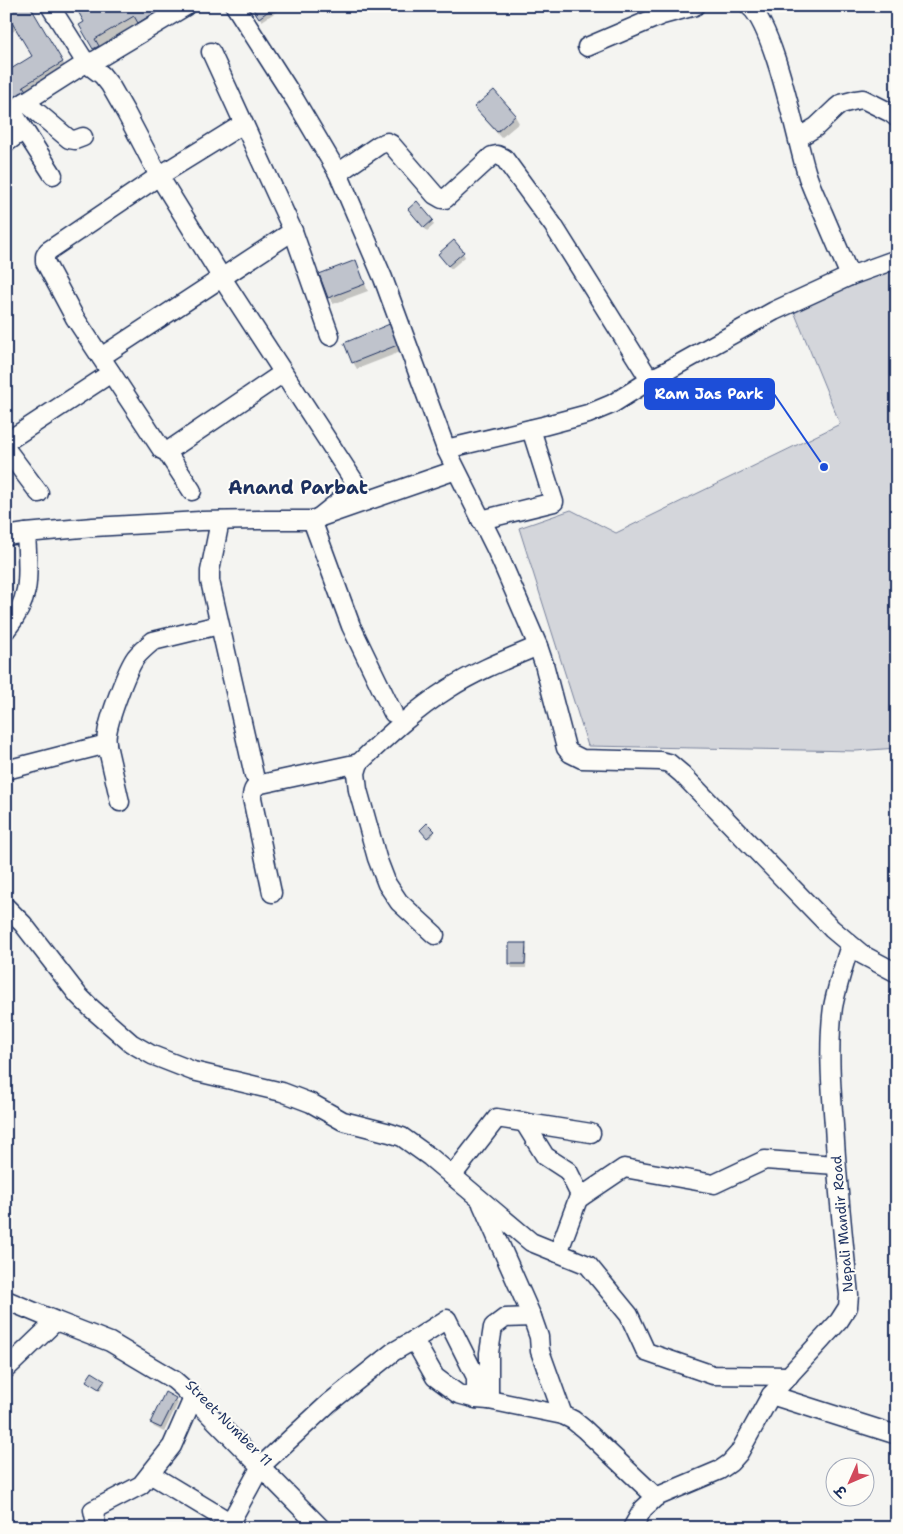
<svg xmlns="http://www.w3.org/2000/svg" width="903" height="1534" font-family="'Shantell Sans','Playpen Sans Deva',sans-serif">
	<rect width="100%" height="100%" fill="#f4f4f1"/>
	<filter id="ink" filterUnits="userSpaceOnUse"><feTurbulence type="fractalNoise" baseFrequency=".02" numOctaves="2"/><feDisplacementMap in="SourceGraphic" scale="10" xChannelSelector="R" yChannelSelector="G"/><feConvolveMatrix kernelMatrix="1 2 1 2 8 2 1 2 1" color-interpolation-filters="sRGB"/></filter>
	<g filter="url(#ink)">
		<!-- green -->
		<polygon fill="#d4d6db" stroke="#78829c" points="897,263 897,748 856,751 588,746 519,528 571,510 616,533 840,424 791,304"/>
		<!-- shadow -->
		<g fill="#0003">
			<polygon points="6,6 29,6 68,71 12,114 34,57 17,29 6,36"/>
			<polygon points="111,6 171,6 100,57 81,26"/>
			<polygon points="251,6 277,6 279,10 262,21"/>
			<polygon points="494,91 515,116 519,123 501,138 480,114 476,107"/>
			<polygon points="412,213 432,221 434,225 427,231"/>
			<polygon points="463,253 465,257 451,269 442,258"/>
			<polygon points="359,268 368,291 333,304 329,297"/>
			<polygon points="392,325 403,351 357,369 353,362"/>
			<polygon points="423,832 434,832 434,834 429,839"/>
			<polygon points="525,945 527,949 526,968 512,968 510,963"/>
			<polygon points="88,1381 104,1381 105,1383 100,1390"/>
			<polygon points="175,1399 178,1403 164,1432 154,1427 151,1423"/>
		</g>
		<!-- building -->
		<g fill="#bfc3cc" stroke="#1b2f5e">
			<polygon points="6,6 30,6 63,62 23,86 27,92 6,105 6,72 32,56 11,21 6,24"/>
			<polygon points="75,6 99,6 101,11 108,6 157,6 159,10 138,23 134,16 95,39 99,46 93,49 79,25 84,22"/>
			<polygon points="251,6 275,6 259,18"/>
			<polygon points="494,90 516,115 497,132 474,107"/>
			<polygon points="417,201 433,220 424,228 408,209"/>
			<polygon points="454,240 464,252 448,266 438,254"/>
			<polygon points="356,260 365,284 328,298 319,274"/>
			<polygon points="392,323 400,344 352,363 344,343"/>
			<polygon points="427,823 435,831 427,838 420,830"/>
			<polygon points="509,943 526,943 525,964 509,964"/>
			<polygon points="92,1372 105,1380 99,1389 86,1381"/>
			<polygon points="165,1392 176,1398 161,1428 150,1423"/>
		</g>
		<g fill="none" stroke-linecap="round" stroke-linejoin="round">
			<defs>
				<g id="minor">
					<polyline points="50,6 86,63 102,75 110,85 126,113 159,176 222,278 354,481 354,486 352,491 317,519"/>
					<polyline points="235,6 295,100 338,173 383,278 446,449 496,549 538,646 544,664 566,748 570,753 582,759 660,761 669,763 682,774 832,929 863,955 897,973"/>
					<path d="M749,6C774,25 796,138 806,171C810,186 817,199 823,213C832,234 841,255 850,276"/>
					<polyline points="587,47 662,15 695,6"/>
					<polyline points="25,102 69,139 75,140 83,137"/>
					<polyline points="12,111 53,175"/>
					<polyline points="6,114 86,63 96,60 186,6"/>
					<polyline points="243,124 159,176 48,251 45,256 45,262 75,318 162,450 166,451 171,449 283,373"/>
					<polyline points="798,138 816,127 836,108 841,104 856,100 863,99 891,113 897,118"/>
					<polyline points="6,143 24,130"/>
					<path d="M338,173L379,145L387,142L391,144L435,195L442,199H445L492,156L497,155L504,158L553,225L645,372C650,379 657,376 663,373L774,311L850,276L897,259"/>
					<polyline points="293,231 330,336"/>
					<polyline points="101,357 293,231 211,52"/>
					<polyline points="6,442 111,373"/>
					<polyline points="6,449 39,493"/>
					<polyline points="446,449 543,426 588,414 612,404 655,377"/>
					<polyline points="166,451 192,491"/>
					<polyline points="312,520 351,626 393,713"/>
					<polyline points="481,520 554,502 531,429"/>
					<polyline points="220,521 210,571 210,581 254,775"/>
					<polyline points="6,536 26,533 93,527 200,521 258,520 312,520 456,470"/>
					<path d="M6,630C33,597 28,573 26,533"/>
					<polyline points="6,770 107,744"/>
					<path d="M120,802L107,745C107,741 106,738 107,734C109,718 127,669 136,657C141,651 147,646 153,641L219,625"/>
					<path d="M272,893L252,798C252,790 254,787 261,784L359,763"/>
					<polyline points="6,907 23,924 78,995 91,1008 131,1043 152,1055 193,1071 282,1092 311,1103 343,1121 390,1133 402,1137 430,1157 531,1242 588,1265 629,1315 646,1352 713,1375 789,1376"/>
					<path d="M435,935L399,902L387,884L377,858L358,790L356,773L359,763C386,737 416,709 448,689C476,671 507,659 538,646"/>
					<polyline points="524,1122 545,1156 568,1171 581,1197"/>
					<polyline points="452,1176 497,1118 591,1133"/>
					<polyline points="482,1204 532,1317 539,1337 540,1351 563,1415"/>
					<polyline points="558,1253 578,1199 624,1168 714,1184 765,1160 836,1165"/>
					<polyline points="6,1300 56,1321 110,1342 174,1380 182,1387 321,1528"/>
					<polyline points="414,1340 447,1319 476,1377 476,1399"/>
					<polyline points="6,1369 56,1321"/>
					<polyline points="771,1395 897,1435"/>
					<polyline points="489,1400 489,1353 493,1327 505,1318 532,1317"/>
					<polyline points="150,1474 223,1518 231,1521 261,1466 329,1403 393,1352 414,1340 435,1377 458,1394 476,1399 489,1400 563,1415 573,1420 584,1429 656,1497"/>
					<polyline points="97,1528 93,1510 141,1485 172,1446 193,1398"/>
					<path d="M632,1528L643,1509L656,1497L720,1470L730,1463L739,1453L771,1395L839,1321L848,1307L849,1295C843,1238 837,1182 834,1125C831,1086 828,1046 833,1007C837,986 844,965 850,945"/>
				</g>
			</defs>
			<!-- minor casing -->
			<use href="#minor" stroke="#1b2f5e" stroke-width="21"/>
			<!-- minor -->
			<use href="#minor" stroke="#fdfcf7" stroke-width="18"/>
		</g>
	</g>
	<g text-anchor="middle" stroke-width="4" stroke-linejoin="round" paint-order="stroke">
		<!-- street labels -->
		<g font-size="14" fill="#1b2f5e" stroke="#fdfcf7">
			<text transform="translate(842 1224) rotate(-95)" y="5">Nepali Mandir Road</text>
			<text transform="translate(229 1423) rotate(45)" y="5">Street Number 11</text>
		</g>
		<!-- district labels -->
		<g font-size="19" font-weight="bold" fill="#1b2f5e" stroke="#fdfcf7">
			<text x="298" y="494">Anand Parbat</text>
		</g>
	</g>
	<!-- callouts -->
	<path fill="none" stroke="#1d4ed8" stroke-width="2" d="M824 467L774 394"/>
	<circle fill="#1d4ed8" stroke="#fdfcf7" stroke-width="2" cx="824" cy="467" r="5"/>
	<rect fill="#1d4ed8" stroke="#1d4ed8" stroke-width="2" x="645" y="379" width="129" height="30" rx="5"/>
	<g font-size="15" text-anchor="middle" font-weight="bold" fill="#fff">
		<text x="709" y="399">Ram Jas Park</text>
	</g>
	<!-- margin -->
	<rect width="903" height="1534" fill="none" stroke="#fdfcf7" stroke-width="25"/>
	<rect x="12" y="12" width="878" height="1509" fill="none" stroke="#1b2f5e" stroke-width="2" filter="url(#ink)"/>
	<!-- north arrow -->
	<g transform="translate(850 1482) rotate(225)"><circle r="24" fill="#fdfcf7" stroke="#a3aaba"/>
	<path d="M0-4L9 19L0 12L-9 19Z" fill="#d1495b"/>
	<text y="-8" font-size="14" font-weight="bold" text-anchor="middle" fill="#1b2f5e">उ</text>
	</g>
</svg>
